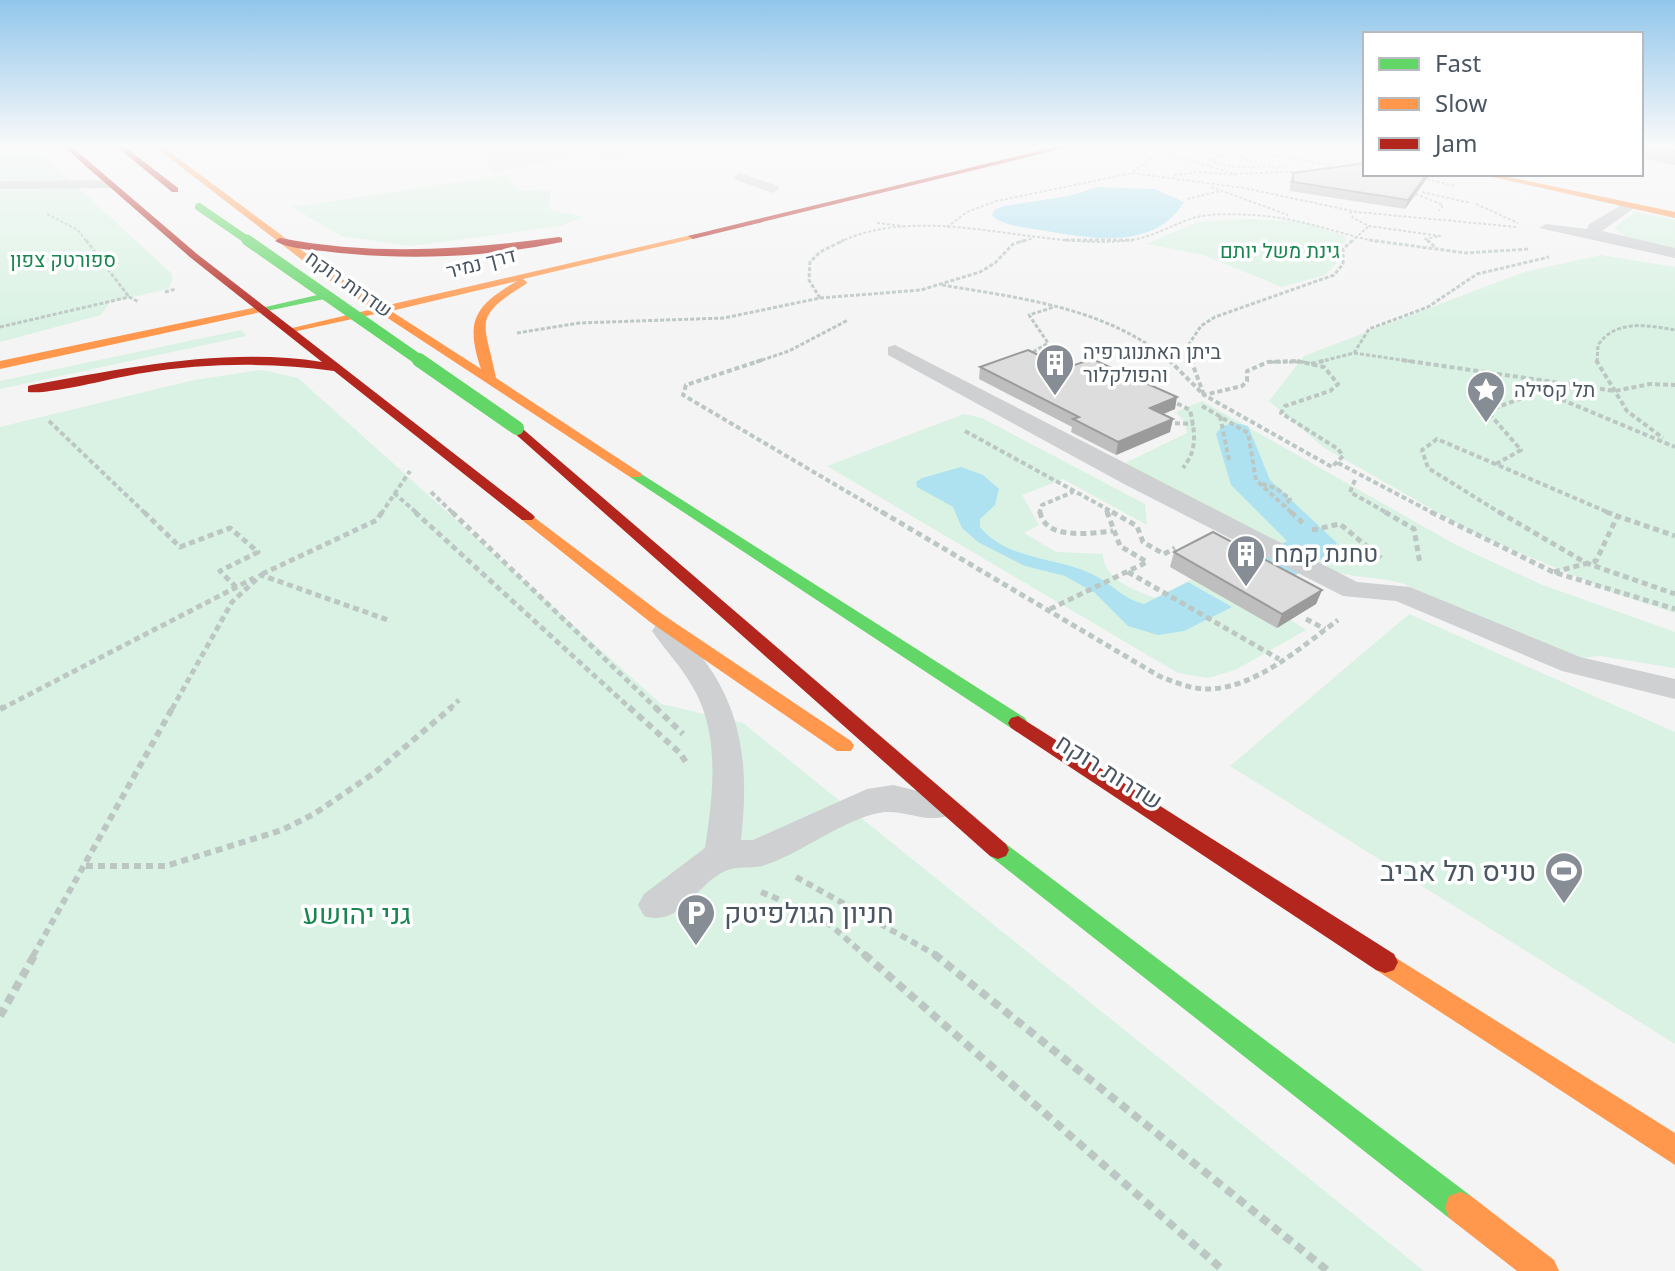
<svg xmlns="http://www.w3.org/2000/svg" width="1675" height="1271" font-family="'Noto Sans',Heebo,sans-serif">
	<rect width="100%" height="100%" fill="#f4f4f4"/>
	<!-- education -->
	<polygon fill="#e6e5e6" points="484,147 669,147 611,160 591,153 491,173"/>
	<!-- green -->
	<g fill="#d9f2e3">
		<polygon points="0,147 34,147 171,273 173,279 168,289 110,302 101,315 0,342"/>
		<polygon points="506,175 518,191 551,190 549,209 583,217 560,226 411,246 341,236 292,207"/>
		<polygon points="1636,212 1675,220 1675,250 1627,238 1614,228"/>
		<polygon points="1249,219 1303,222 1345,236 1347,241 1339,246 1336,264 1325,275 1282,287 1203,255 1146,244 1198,222"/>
		<polygon points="1601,255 1675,267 1675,613 1617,594 1474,533 1323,447 1269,401 1304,356 1524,272"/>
		<polygon points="241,330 246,336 0,389 0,381"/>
		<polygon points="261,370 298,378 661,704 743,723 1424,1271 0,1271 0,427 194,380"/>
		<path d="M1202,401L1456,545L1540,584L1675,632V668L1600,656L1577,658L1404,584C1381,576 1356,579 1333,571L1125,463L1187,433L1185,423L1176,412Z"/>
		<path d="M964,414L982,418L1145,504L1147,525L1063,479L1022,495L1039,525L1024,533L1056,552L1103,554C1102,578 1136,592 1156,598L1192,579L1291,620L1306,630L1235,670L1208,678L1178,673L827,466Z"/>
		<polygon points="1409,614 1675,732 1675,1044 1230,766"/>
	</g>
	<!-- water -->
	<g fill="#aee2f0">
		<path d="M1097,187L1155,189L1184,202C1155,250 1094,239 1046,231C1029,228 1006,227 992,216L994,210L1004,206L1069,196Z"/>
		<path d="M961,467L983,475L999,489L995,505L980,519V527C1009,563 1064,556 1101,579C1117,589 1125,599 1144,604L1188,582L1232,607L1184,631L1158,635L1128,626L1095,593L1079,584L1065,576L1025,566L978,542L962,528L953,507L917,487L916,482L922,478Z"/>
	</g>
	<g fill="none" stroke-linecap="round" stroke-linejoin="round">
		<!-- canal -->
		<path fill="#aee2f0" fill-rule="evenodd" d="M1235,423L1248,426L1270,480L1337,543C1321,567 1272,591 1244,584L1237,574L1244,564L1287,541L1231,485L1216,434L1222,426Z"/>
		<!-- path-far5 -->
		<g stroke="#bcc7c4" stroke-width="2" stroke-dasharray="3 2" stroke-linecap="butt">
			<polyline points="1249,147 1272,155 1330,165"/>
			<polyline points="1168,154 1235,174 1311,171"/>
			<path d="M1257,163L1234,154L1209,159C1232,173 1258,164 1283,167L1282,170"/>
			<polyline points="1133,172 1152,158 1197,147"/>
			<polyline points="1174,175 1199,172 1235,175"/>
			<polyline points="1422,178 1455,186"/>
			<polyline points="1211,187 1288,215"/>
			<polyline points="1411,192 1443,205 1439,211"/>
			<polyline points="1422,192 1471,203"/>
			<polyline points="1187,199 1220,191"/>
			<polyline points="1476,204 1518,223"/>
			<polyline points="1350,211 1353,218 1369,226 1440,236 1425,239 1429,242"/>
			<polyline points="47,214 78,230 87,242"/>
			<polyline points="877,223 903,226"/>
			<polyline points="947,227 967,212 997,201 1132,173 1244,188 1357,212 1517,227"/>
			<path d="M840,242C924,202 1034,249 1124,241C1150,239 1169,226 1193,218C1212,213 1234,214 1253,215C1297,217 1336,233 1378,242"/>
			<polyline points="1019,242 1034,238"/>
			<polyline points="1351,242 1369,226"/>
		</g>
		<!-- path-far4 -->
		<g stroke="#bcc7c4" stroke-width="3" stroke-dasharray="4 2" stroke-linecap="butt">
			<polyline points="86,240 129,297"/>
			<polyline points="1065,240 1133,240"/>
			<polyline points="1369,240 1466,253 1530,249"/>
			<polyline points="1427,240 1436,248"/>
			<path d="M942,285C1020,298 1109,308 1171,362"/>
			<polyline points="165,292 176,289"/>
			<polyline points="820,298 809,280 810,262 820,252 844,240"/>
			<polyline points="0,327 129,297 139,302"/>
			<polyline points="517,333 579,323 724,318 820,298 921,290 980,272 995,263 1013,244 1026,240"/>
			<polyline points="1354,353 1415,362"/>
			<polyline points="1028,355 1048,343 1029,315 1054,307"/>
			<polyline points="756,362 789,351 848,320"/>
			<polyline points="1192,362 1187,347 1201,326 1215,317 1334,275 1343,264 1343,249 1353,240"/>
			<polyline points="1271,362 1305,362"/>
			<polyline points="1319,362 1354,353 1369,329 1428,307 1477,274 1549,257"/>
			<path d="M1597,362L1598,345C1616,319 1647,325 1675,330"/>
		</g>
		<!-- path-far3 -->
		<g stroke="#bcc7c4" stroke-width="4" stroke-dasharray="5 3" stroke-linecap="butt">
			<polyline points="762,360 686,385 683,395 885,514"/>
			<polyline points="1169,360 1204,395"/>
			<polyline points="1191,360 1204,395"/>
			<polyline points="1402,360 1615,391 1650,384 1675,385"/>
			<polyline points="1596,360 1627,411 1663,438"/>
			<polygon points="1297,361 1324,367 1338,384 1330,391 1285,406 1281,413 1338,449 1343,456 1332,467 1204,395 1242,386 1247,381 1247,371 1268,362"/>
			<polyline points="1311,364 1327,360"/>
			<path d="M1170,400L1190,410C1195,433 1198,449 1183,468"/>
			<polyline points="1202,406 1248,433 1256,480 1293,514"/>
			<polyline points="1220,416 1229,460"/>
			<polyline points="49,421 146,514"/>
			<polyline points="1167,423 1194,424"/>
			<polyline points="965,431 1116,514"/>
			<polyline points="1338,463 1435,514"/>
			<polyline points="1496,464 1521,450 1487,411 1541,391 1675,447"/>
			<polyline points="1355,480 1350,492 1389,514"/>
			<polyline points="1262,484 1276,488 1290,499 1285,506"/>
			<polyline points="431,492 454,514"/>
			<polyline points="394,493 418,514"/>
			<polyline points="1106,510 1108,514"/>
			<polyline points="381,514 410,471"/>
			<polyline points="1039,514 1042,505 1073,492"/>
			<polyline points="1502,514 1428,468 1422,450 1437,439 1612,514"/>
		</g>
		<!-- path-far2 -->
		<g stroke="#bcc7c4" stroke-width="5" stroke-dasharray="6 4" stroke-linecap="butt">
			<polyline points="144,512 180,547 230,528 258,552 220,571 236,587"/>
			<polyline points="415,512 631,709"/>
			<polyline points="452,512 657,709"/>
			<path d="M882,512L1159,676C1174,682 1191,689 1207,689C1255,689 1301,647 1338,620"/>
			<path d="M1040,512C1045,541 1092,533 1113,531"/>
			<polyline points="1112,512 1137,526 1143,542 1164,554 1175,548"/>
			<polyline points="1291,512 1305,525"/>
			<polyline points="1385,512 1414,529 1420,564"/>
			<polyline points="1431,512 1553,572 1675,609"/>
			<polyline points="1499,512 1586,563 1675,594"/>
			<polyline points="1606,512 1675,536"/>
			<polyline points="1312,530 1340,524 1381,558"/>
			<polyline points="1128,572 1279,659"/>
			<polyline points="1554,572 1596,561 1617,517"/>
			<polyline points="262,574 377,520 382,512"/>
			<polyline points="1050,609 1147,562 1120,546 1107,512"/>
			<polyline points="1306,619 1325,629"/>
			<polyline points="1,709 254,578"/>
			<polyline points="172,709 232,602 261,575 388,620"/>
			<polyline points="449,709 459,700"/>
		</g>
		<!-- path-far1 -->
		<g stroke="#bcc7c4" stroke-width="6" stroke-dasharray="7 5" stroke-linecap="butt">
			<polyline points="629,707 680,753 687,764"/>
			<polyline points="655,707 683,734"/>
			<polyline points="0,709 4,707"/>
			<polyline points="86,866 166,866 282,830 314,814 373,774 452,707"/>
			<polyline points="796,877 938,956"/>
			<polyline points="761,892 820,916 866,956"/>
			<polyline points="33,956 173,707"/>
		</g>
		<!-- path -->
		<g stroke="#bcc7c4" stroke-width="8" stroke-dasharray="9 6" stroke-linecap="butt">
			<polyline points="864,954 1224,1271"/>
			<polyline points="934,954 1328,1271"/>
			<polyline points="0,1016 35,954"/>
		</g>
		<!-- lane -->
		<g fill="#ced0d2" fill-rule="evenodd">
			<polygon points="740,173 778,186 779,189 773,193 736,180 734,177"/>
			<polygon points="0,181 108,180 114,184 108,188 0,189"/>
			<polygon points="1625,203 1637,206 1602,231 1675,248 1675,258 1539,228 1546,224 1587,229 1589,224"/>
			<polygon points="895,345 1357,582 1410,587 1580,657 1675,679 1675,699 1562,671 1396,601 1343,596 1124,484 888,355 888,347"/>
			<path d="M666,622C680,626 688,640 697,651C744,708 749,769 741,840H753L867,789L893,785L947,798L952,807L947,816C923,824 900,806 874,814C837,824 804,851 768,864C756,869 744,866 731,869C699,877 682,929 644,916L638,905L644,894L705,848C713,796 721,733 692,686C681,666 665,650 652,631L656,625Z"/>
		</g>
		<!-- fast -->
		<g fill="#63d668" fill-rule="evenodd">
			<polygon points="1355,147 1365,147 1365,151 1355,149"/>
			<polygon points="330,292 335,295 334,297 262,312 257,309"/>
			<polygon points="635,470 1025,718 1028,723 1025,728 1011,728 630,477 630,471"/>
			<polygon points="998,841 1006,844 1471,1196 1475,1207 1471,1218 1460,1222 1449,1218 990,856 987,850 990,844"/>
		</g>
		<!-- slow -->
		<g fill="#ff974d" fill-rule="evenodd">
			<path d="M155,147H163L331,272L384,306L696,234V238L523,279L527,282L526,284C469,319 486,323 496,378L642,474L640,477H630L380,313L288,333V329L373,309L323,276ZM517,281C474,306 465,321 481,369L391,311Z"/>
			<polygon points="1479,174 1494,174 1675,212 1675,218"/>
			<polygon points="262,306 266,307 266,311 0,369 0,361"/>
			<polygon points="527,512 662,614 851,741 854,746 851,751 837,751 650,622 522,520 519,517 522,514"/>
			<polygon points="1385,951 1675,1133 1675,1165 1376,970 1372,962 1376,954"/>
			<polygon points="1460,1192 1471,1196 1554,1260 1559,1271 1517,1271 1449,1218 1445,1207 1449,1196"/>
		</g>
		<!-- jam -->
		<g fill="#b3261e" fill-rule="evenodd">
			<path d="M64,147H72L197,254L532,514L535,517L532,520H522L334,371C270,362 207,363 143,373C115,377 51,395 28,392V386L32,385C128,368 224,347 322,362L191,258Z"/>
			<polygon points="117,147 125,147 178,188 178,192 172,192"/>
			<polygon points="1055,147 1069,147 693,239 688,236"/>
			<path d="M559,237L562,238V242C484,258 402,261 323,251C308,250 288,248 275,241L280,238C374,256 465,250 559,237Z"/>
			<polygon points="517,424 1006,844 1009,850 1006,856 998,859 990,856 512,431 510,428"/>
			<polygon points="1018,716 1394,954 1398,962 1394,970 1385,973 1376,970 1011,728 1008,723 1011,718"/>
		</g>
		<!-- fast-bridge-far2 -->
		<polyline stroke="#63d668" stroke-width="8" points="199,207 250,242"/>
		<!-- fast-bridge-far1 -->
		<polyline stroke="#63d668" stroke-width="11" points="247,240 422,362"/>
		<!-- fast-bridge -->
		<polyline stroke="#63d668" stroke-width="14" points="419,360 517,428"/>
	</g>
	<!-- wall -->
	<g fill="#bebebf">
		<polygon points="1641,147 1675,147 1675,165 1641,158"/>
		<polygon points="1293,173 1365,174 1430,174 1405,209 1290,191 1290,182"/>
		<polygon points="980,367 1066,368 1175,409 1163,414 1170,432 1116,455 1071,432 1072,427 979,379"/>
		<polygon points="1174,552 1322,590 1316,604 1277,628 1170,567"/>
	</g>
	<!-- shaded-wall -->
	<g fill="#9b9b9b">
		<polygon points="1427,174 1430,174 1405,209 1408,200"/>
		<polygon points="1177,397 1175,409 1147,421 1150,408"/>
		<polygon points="1173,419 1170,432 1116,455 1118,442"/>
		<polygon points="1322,590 1316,604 1277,628 1282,614"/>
	</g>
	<!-- building -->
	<g fill="#ddddde" stroke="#9b9b9b" stroke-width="2">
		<polygon points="1365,163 1365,174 1427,174 1408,200 1293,182 1293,173"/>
		<polygon points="1028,350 1066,368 1092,359 1177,397 1150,408 1173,419 1118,442 1073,419 1079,417 980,367"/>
		<polygon points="1213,532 1322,590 1282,614 1174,552"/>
	</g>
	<!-- sky -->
	<linearGradient id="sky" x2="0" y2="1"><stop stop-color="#91c6eb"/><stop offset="0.45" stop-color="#fafafa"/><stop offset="1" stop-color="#fafafa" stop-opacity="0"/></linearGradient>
	<rect width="1675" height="325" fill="url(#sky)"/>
	<!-- icons -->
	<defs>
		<symbol id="building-pin" viewBox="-11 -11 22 30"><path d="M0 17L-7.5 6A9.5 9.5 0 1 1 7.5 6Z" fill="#868d94" stroke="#fff"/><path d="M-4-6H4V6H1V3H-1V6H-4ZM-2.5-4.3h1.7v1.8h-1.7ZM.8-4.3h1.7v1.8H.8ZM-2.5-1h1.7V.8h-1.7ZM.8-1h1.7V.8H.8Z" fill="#fff"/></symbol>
		<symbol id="sight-pin" viewBox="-11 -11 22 30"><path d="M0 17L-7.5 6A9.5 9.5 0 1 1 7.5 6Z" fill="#868d94" stroke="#fff"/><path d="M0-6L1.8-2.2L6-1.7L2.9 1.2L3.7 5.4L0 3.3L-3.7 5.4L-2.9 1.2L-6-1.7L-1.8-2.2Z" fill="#fff"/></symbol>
		<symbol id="stadium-pin" viewBox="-11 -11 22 30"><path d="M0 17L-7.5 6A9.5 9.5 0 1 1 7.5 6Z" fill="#868d94" stroke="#fff"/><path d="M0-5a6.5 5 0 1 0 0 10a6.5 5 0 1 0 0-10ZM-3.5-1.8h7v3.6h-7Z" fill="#fff"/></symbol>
		<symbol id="parking-pin" viewBox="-11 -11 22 30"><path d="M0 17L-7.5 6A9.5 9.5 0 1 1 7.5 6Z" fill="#868d94" stroke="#fff"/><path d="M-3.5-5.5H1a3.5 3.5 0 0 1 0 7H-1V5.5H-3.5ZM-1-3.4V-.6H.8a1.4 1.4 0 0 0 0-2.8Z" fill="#fff"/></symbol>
	</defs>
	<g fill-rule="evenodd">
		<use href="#building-pin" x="1033" y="341" width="44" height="60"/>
		<use href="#sight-pin" x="1464" y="368" width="44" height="60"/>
		<use href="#building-pin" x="1224" y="532" width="44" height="60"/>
		<use href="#stadium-pin" x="1542" y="849" width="44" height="60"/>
		<use href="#parking-pin" x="674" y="891" width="44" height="60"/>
	</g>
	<g text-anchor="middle" stroke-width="7" stroke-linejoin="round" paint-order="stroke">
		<!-- far-park labels -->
		<g font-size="20" fill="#17864f" stroke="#fff">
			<text x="1280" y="258">גינת משל יותם</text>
			<text x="63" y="267">ספורטק צפון</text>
		</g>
		<!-- far-street labels -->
		<g font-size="20" fill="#4a5661" stroke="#fff">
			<text transform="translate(481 263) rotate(-14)" y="7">דרך נמיר</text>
			<text transform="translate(349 284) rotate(35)" y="7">שדרות רוקח</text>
		</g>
		<!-- far-poi labels -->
		<g font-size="20" fill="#4a5661" stroke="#fff" text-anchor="start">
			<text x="1083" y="359">ביתן האתנוגרפיה<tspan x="1083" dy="23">והפולקלור</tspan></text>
			<text x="1514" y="397">תל קסילה</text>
		</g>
		<!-- poi labels -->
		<g font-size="24" fill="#4a5661" stroke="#fff" text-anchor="start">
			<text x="1274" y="562">טחנת קמח</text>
		</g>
		<!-- street labels -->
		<g font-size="24" fill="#4a5661" stroke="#fff">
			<text transform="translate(1109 772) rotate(32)" y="8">שדרות רוקח</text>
		</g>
		<!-- near-poi labels -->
		<g font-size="28" fill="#4a5661" stroke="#fff" text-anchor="end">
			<text x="1536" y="881">טניס תל אביב</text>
			<text x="724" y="923" text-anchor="start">חניון הגולפיטק</text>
		</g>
		<!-- near-park labels -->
		<g font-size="28" fill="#17864f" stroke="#fff">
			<text x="357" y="924">גני יהושע</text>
		</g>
	</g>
	<!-- legend -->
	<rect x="1363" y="32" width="280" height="144" fill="#ffffff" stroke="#b7bbc0" stroke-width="2"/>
	<rect x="1379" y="58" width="40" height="12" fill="#63d668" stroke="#b7bbc0" stroke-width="2"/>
	<text x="1435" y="72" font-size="24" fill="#4a5661">Fast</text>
	<rect x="1379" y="98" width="40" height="12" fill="#ff974d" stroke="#b7bbc0" stroke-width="2"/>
	<text x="1435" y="112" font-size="24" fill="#4a5661">Slow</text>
	<rect x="1379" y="138" width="40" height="12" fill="#b3261e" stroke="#b7bbc0" stroke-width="2"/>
	<text x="1435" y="152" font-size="24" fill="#4a5661">Jam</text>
</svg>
